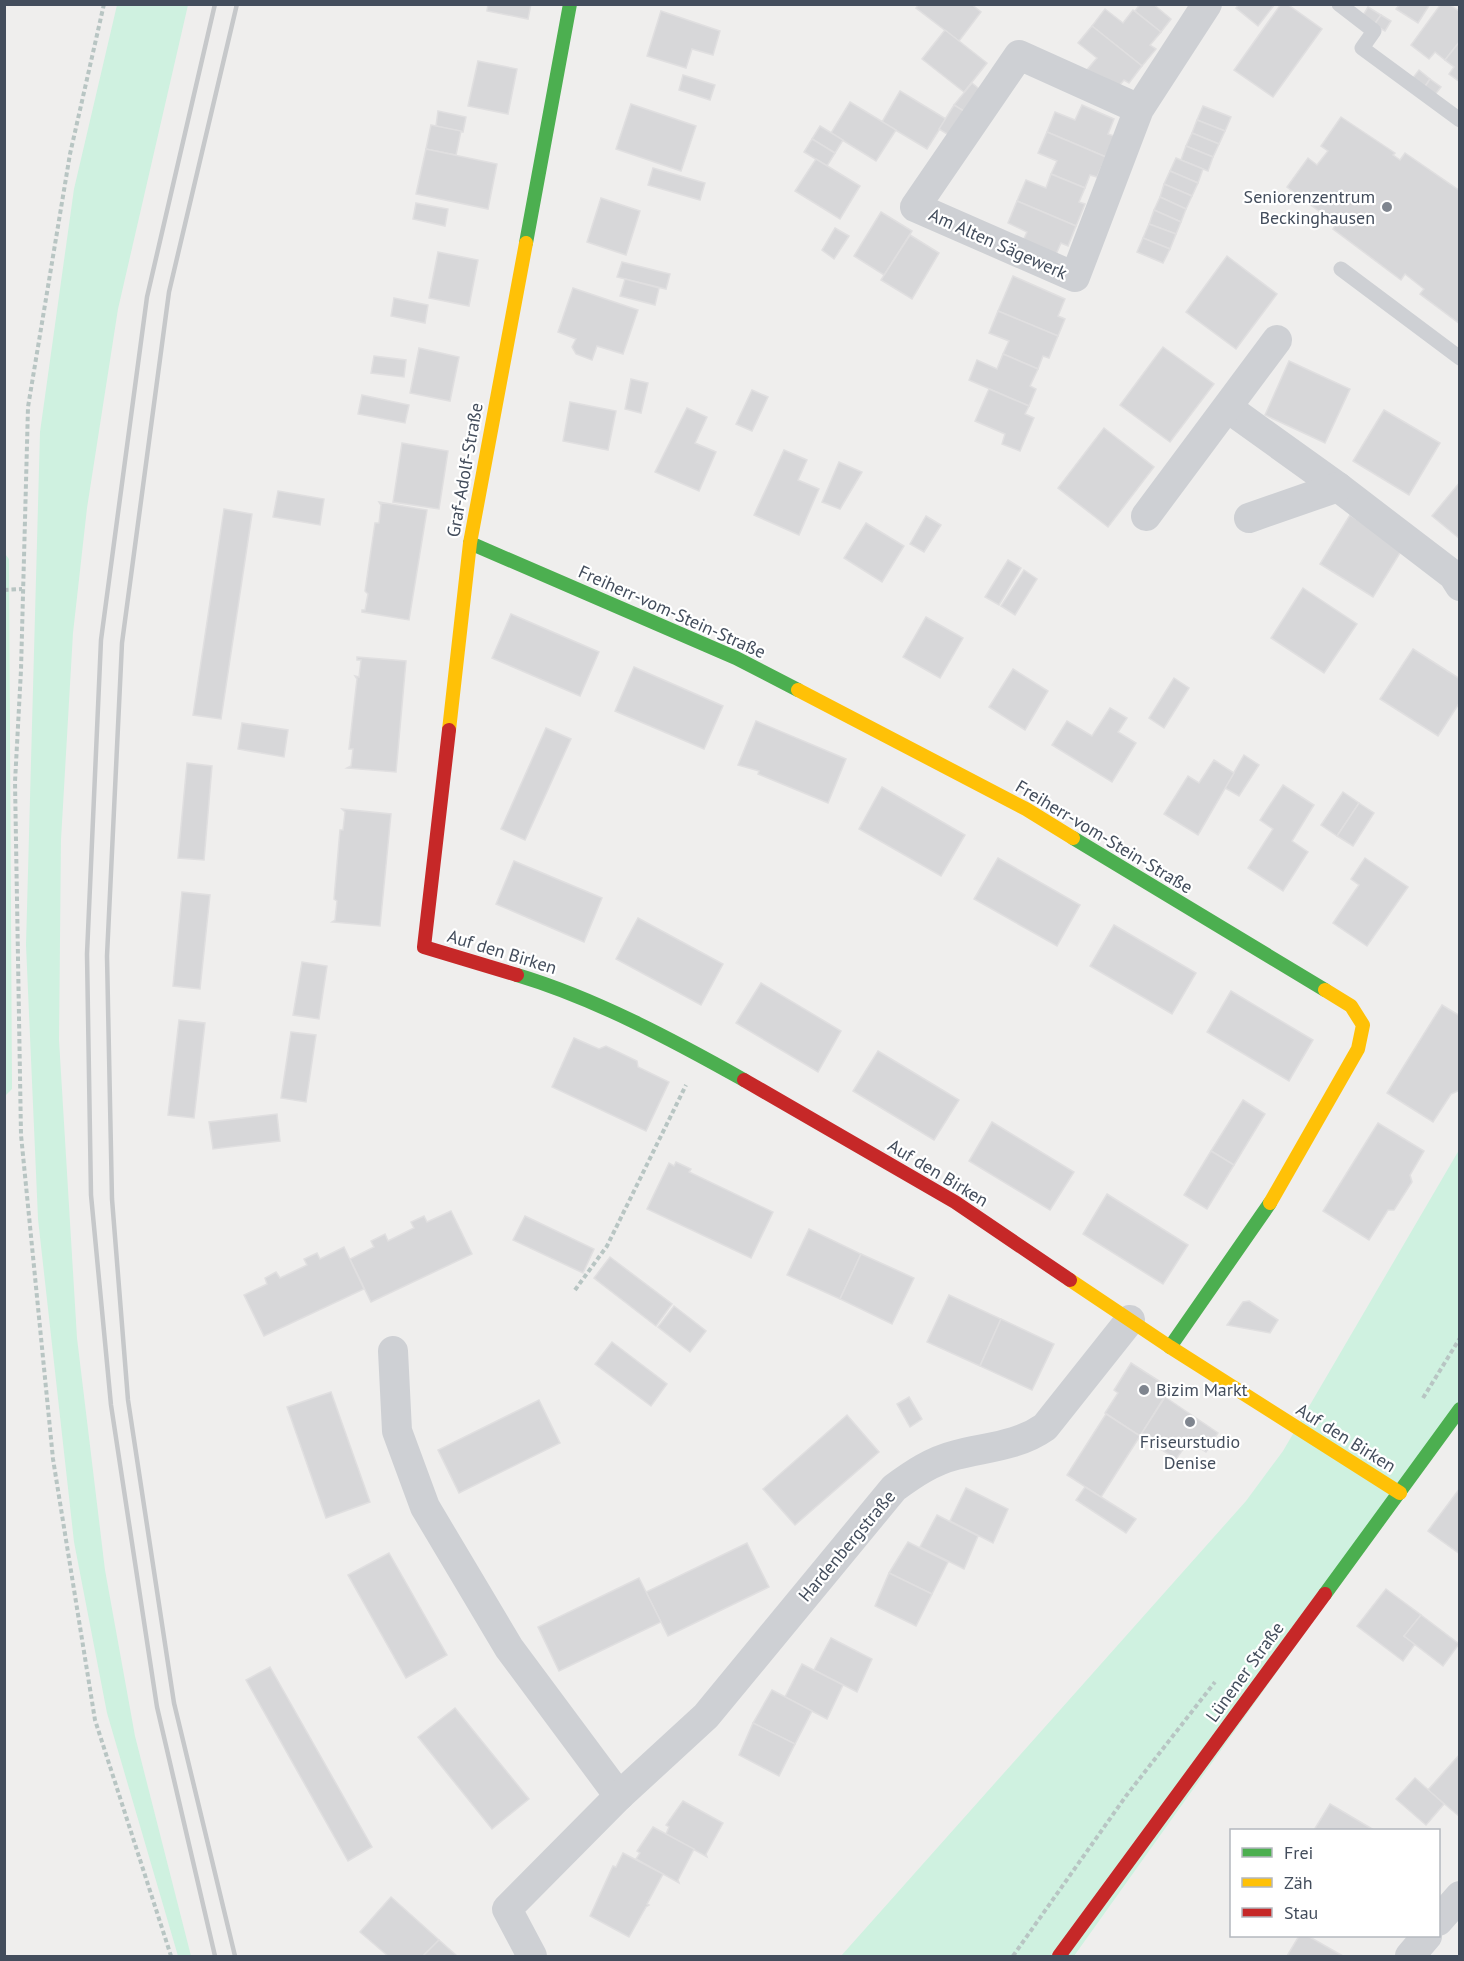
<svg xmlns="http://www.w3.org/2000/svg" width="1464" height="1961" font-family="'PT Sans',sans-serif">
	<rect width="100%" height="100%" fill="#efeeed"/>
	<!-- green -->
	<g fill="#cff1e0">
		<polygon points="117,5 188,5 118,309 87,508 73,633 61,840 59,1040 77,1338 105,1570 135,1736 191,1956 178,1956 107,1713 74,1542 38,1219 26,945 40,432 74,189"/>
		<polygon points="5,554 9,559 12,1089 5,1096"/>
		<polygon points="1459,1150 1459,1417 1074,1956 841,1956 1246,1501 1283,1451"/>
	</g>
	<!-- building -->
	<g fill="#d7d7d9" stroke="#e0dfe0" stroke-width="1.5">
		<polygon points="488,4 531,4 528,19 487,11"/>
		<polygon points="919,4 971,4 981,12 959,41 916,8"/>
		<polygon points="1140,4 1153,4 1171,19 1161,32 1135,11"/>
		<polygon points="1239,4 1275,4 1258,26 1236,8"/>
		<polygon points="1281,4 1287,4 1322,29 1273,97 1234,70"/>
		<polygon points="1400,4 1430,4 1418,23 1396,9"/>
		<polygon points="1441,4 1449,4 1460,12 1460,41 1445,60 1435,52 1429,59 1411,45"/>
		<polygon points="1368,7 1381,15 1374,25 1362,17"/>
		<polygon points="1105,9 1123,23 1133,10 1161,32 1150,45 1156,49 1142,66 1092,26"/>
		<polygon points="661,11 720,31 713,55 692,49 686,68 647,56"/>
		<polygon points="1381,15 1391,21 1385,31 1374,25"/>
		<polygon points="1092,26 1142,66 1129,83 1124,80 1113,93 1086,71 1097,58 1078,43"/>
		<polygon points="945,30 987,63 964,92 922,59"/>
		<polygon points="1460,41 1460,82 1449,74 1454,67 1445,60"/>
		<polygon points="478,61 517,69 508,114 468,106"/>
		<polygon points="1419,70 1430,79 1424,88 1412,79"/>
		<polygon points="683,75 715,85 710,100 679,90"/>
		<polygon points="1430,79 1441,87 1434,96 1424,88"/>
		<polygon points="972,83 983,92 967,113 954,105"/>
		<polygon points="900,91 946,119 927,149 882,122"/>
		<polygon points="850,102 896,130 876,161 831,133"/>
		<polygon points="631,104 696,126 681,171 616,149"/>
		<polygon points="954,105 967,113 952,137 939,129"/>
		<polygon points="1082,105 1114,119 1108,134 1114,136 1106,157 1047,132 1055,112 1075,120"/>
		<polygon points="1203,106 1231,117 1225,131 1197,120"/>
		<polygon points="438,111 466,117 463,132 436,126"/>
		<polygon points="1341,117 1395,153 1393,155 1400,160 1405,153 1460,191 1460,324 1420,294 1424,289 1405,274 1401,280 1333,229 1336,224 1287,187 1308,158 1317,165 1328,151 1321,146"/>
		<polygon points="1197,120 1225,131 1219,144 1192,133"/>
		<polygon points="431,125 461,131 456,155 426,149"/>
		<polygon points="820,126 843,140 835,153 812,139"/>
		<polygon points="1047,132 1106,157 1097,177 1090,175 1085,188 1051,174 1057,161 1038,153"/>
		<polygon points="1192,133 1219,144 1213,157 1186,146"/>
		<polygon points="812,139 835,153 827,166 804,152"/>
		<polygon points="1186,146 1213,157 1208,171 1181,160"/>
		<polygon points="426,149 497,164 488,209 416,194"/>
		<polygon points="1176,158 1203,169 1198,183 1170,171"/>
		<polygon points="816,159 860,186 840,219 795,191"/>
		<polygon points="653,168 705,183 700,200 648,185"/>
		<polygon points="1170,171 1198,183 1192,196 1164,184"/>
		<polygon points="1051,174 1085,188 1079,202 1085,204 1076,226 1017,201 1026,180 1046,188"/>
		<polygon points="1164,184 1192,196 1186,209 1160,197"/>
		<polygon points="1160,197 1186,209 1181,222 1154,210"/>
		<polygon points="601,198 640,211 626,255 587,242"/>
		<polygon points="1017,201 1076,226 1068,246 1061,243 1054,259 1021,245 1027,232 1008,223"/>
		<polygon points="416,203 448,209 445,226 413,219"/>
		<polygon points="1154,210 1181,222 1176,234 1149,224"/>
		<polygon points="881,212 912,231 884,275 854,256"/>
		<polygon points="1149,224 1176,234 1170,249 1143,238"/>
		<polygon points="835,228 849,236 834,259 822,250"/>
		<polygon points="910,235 939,253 912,299 881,280"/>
		<polygon points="1143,238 1170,249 1163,263 1137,252"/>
		<polygon points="438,252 478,260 469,306 429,298"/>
		<polygon points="1227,256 1277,294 1236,349 1186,312"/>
		<polygon points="622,262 670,274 666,289 617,277"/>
		<polygon points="1013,276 1065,299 1058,316 1065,319 1058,336 998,311"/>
		<polygon points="625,279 659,288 655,305 620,296"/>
		<polygon points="573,288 638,310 623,354 597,346 592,360 576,354 572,347 576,339 558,332"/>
		<polygon points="394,298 428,305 425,323 391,316"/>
		<polygon points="998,311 1058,336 1049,358 1043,356 1038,369 1003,354 1009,341 989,333"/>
		<polygon points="1163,347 1214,384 1170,442 1120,405"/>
		<polygon points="419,348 459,357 450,401 410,393"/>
		<polygon points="1003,354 1038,369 1030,386 1036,389 1029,406 969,380 977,360 997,369"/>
		<polygon points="374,356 406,360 404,377 371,373"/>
		<polygon points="1289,361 1350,389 1325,443 1265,415"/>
		<polygon points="631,379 648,383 641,413 625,409"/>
		<polygon points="989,389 1029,406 1025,414 1034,418 1020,451 1002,444 1005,434 975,421"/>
		<polygon points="752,390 768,397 752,431 736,424"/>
		<polygon points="362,395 409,405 405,423 358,414"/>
		<polygon points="570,402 616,411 608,450 563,441"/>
		<polygon points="687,408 707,417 695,443 716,452 699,491 655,472"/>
		<polygon points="1384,410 1440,443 1409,495 1353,461"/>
		<polygon points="1104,428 1154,467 1108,527 1058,488"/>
		<polygon points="402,443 448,451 439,509 393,502"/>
		<polygon points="784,450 807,460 798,480 819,489 799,535 754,515"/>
		<polygon points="839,462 862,472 840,509 822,502"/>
		<polygon points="1460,482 1460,539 1432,516"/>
		<polygon points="278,491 324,499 320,525 273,517"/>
		<polygon points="379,502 427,510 409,620 362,612 362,610 365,610 368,594 365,591 375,523 379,523 381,505"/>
		<polygon points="224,509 252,514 221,719 193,715"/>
		<polygon points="1350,515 1403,548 1373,597 1320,564"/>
		<polygon points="926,516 941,525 924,552 910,544"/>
		<polygon points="866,523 904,546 882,582 844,558"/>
		<polygon points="1008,560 1021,568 999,605 985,597"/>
		<polygon points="1024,570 1037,579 1015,615 1001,606"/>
		<polygon points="1303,588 1357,624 1324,673 1271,638"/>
		<polygon points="511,614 599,652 580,696 492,658"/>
		<polygon points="926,617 963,638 940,678 903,657"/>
		<polygon points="1413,649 1460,679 1460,702 1438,736 1380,699"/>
		<polygon points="357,657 406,661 396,772 347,768 351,766 353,749 349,749 357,679 355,676 359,677 361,660 357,660"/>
		<polygon points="634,667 723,706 704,749 615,711"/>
		<polygon points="1013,669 1048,691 1025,730 989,707"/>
		<polygon points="1174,678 1189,688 1164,728 1149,718"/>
		<polygon points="1110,708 1127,718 1118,732 1136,743 1112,782 1052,745 1067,721 1092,736"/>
		<polygon points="756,721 846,759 828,803 758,774 759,771 738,765"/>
		<polygon points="242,723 288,730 284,757 238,749"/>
		<polygon points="546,728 571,739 525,840 501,829"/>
		<polygon points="1244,755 1259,765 1239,796 1225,788"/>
		<polygon points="1214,760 1234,773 1198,835 1164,814 1188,776 1199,783"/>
		<polygon points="187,763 212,766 204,860 178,858"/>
		<polygon points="1283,785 1314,805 1292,841 1308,852 1283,891 1248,868 1273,829 1260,820"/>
		<polygon points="882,787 965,835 941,876 859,829"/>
		<polygon points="1343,792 1359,803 1337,836 1321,825"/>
		<polygon points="1359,803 1374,813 1353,846 1337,836"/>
		<polygon points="342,809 391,814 380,926 332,922 335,920 337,901 334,899 340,830 343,830 345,812"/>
		<polygon points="998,858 1080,905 1057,946 974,899"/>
		<polygon points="1365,858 1408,887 1367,946 1333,923 1359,885 1351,879"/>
		<polygon points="514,861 602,898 584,942 496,904"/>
		<polygon points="182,892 210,895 200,989 173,986"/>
		<polygon points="638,918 723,964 701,1005 616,959"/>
		<polygon points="1114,925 1196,973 1172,1014 1090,966"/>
		<polygon points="302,962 327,966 319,1019 293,1015"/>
		<polygon points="761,983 841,1031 818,1072 736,1023"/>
		<polygon points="1231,991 1313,1040 1289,1081 1207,1032"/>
		<polygon points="1442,1005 1460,1016 1460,1090 1451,1094 1433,1122 1387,1093"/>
		<polygon points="179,1020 205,1023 194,1118 168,1115"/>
		<polygon points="291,1032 316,1035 306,1102 281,1098"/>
		<polygon points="574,1038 599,1049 606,1046 637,1061 638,1067 669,1082 646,1131 552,1087"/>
		<polygon points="878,1051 959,1100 934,1140 853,1091"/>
		<polygon points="1243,1100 1265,1114 1234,1165 1211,1151"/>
		<polygon points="277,1114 280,1141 213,1149 209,1122"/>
		<polygon points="992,1122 1074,1172 1050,1210 969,1161"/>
		<polygon points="1378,1123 1424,1151 1410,1175 1412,1182 1394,1210 1388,1210 1369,1240 1323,1211"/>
		<polygon points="1211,1151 1234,1165 1207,1209 1184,1195"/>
		<polygon points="676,1162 691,1169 689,1172 773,1212 751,1258 647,1209 669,1163 674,1166"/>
		<polygon points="1107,1194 1188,1245 1163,1284 1083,1234"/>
		<polygon points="451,1211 472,1254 371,1302 350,1259 374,1247 371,1241 385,1234 388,1241 414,1228 411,1222 424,1216 427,1222"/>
		<polygon points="525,1216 594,1249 583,1273 513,1240"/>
		<polygon points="809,1229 861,1254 840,1299 787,1275"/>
		<polygon points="344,1247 364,1289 264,1336 244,1295 267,1284 265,1278 276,1272 280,1278 307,1265 304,1259 317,1253 320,1259"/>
		<polygon points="861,1254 914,1278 892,1324 840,1299"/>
		<polygon points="610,1257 672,1304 656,1326 594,1278"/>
		<polygon points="949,1295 1001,1319 980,1366 927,1342"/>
		<polygon points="1249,1301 1278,1320 1270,1333 1227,1325 1243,1302"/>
		<polygon points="674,1306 706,1331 690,1352 658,1327"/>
		<polygon points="1001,1319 1054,1344 1032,1390 980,1366"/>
		<polygon points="612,1342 667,1384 651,1406 595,1364"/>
		<polygon points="1131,1363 1170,1388 1140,1436 1105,1413 1118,1393 1114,1390"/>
		<polygon points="331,1392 370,1502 326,1518 287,1407"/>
		<polygon points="909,1397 922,1419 910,1427 897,1404"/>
		<polygon points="1165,1397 1218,1433 1206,1452 1189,1441 1176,1459 1140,1436"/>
		<polygon points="539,1400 560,1443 459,1493 438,1450"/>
		<polygon points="1106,1414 1140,1436 1101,1497 1067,1475"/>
		<polygon points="847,1415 879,1452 795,1525 763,1489"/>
		<polygon points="1085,1487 1136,1519 1126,1533 1076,1500"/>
		<polygon points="966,1488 1008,1509 993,1543 950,1521"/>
		<polygon points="1460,1488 1460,1554 1428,1531"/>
		<polygon points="937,1515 978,1536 964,1569 920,1547"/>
		<polygon points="908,1542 948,1562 932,1594 889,1573"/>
		<polygon points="747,1543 769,1587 668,1636 646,1592"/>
		<polygon points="389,1553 447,1655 406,1678 348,1575"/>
		<polygon points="889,1573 932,1594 916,1626 875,1606"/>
		<polygon points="639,1578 661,1622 559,1671 538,1627"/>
		<polygon points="1386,1589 1421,1615 1404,1636 1415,1644 1403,1661 1357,1626"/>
		<polygon points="1421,1615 1459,1644 1443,1666 1404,1636"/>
		<polygon points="831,1638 872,1659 857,1692 814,1670"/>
		<polygon points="802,1664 843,1685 827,1719 785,1697"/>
		<polygon points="270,1667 372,1847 348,1861 246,1680"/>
		<polygon points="772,1690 812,1711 795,1744 753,1723"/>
		<polygon points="455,1708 529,1799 492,1829 418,1737"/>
		<polygon points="753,1723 795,1744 779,1776 739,1755"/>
		<polygon points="1460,1754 1460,1817 1428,1790"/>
		<polygon points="1415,1778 1444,1804 1426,1825 1396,1799"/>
		<polygon points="683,1801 723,1823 706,1854 707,1857 666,1834 669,1827 666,1825"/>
		<polygon points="1330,1804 1374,1830 1314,1830"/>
		<polygon points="653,1827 694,1849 678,1880 679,1883 636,1859 640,1853 637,1851"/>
		<polygon points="623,1853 663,1874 647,1904 649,1905 646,1907 629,1937 590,1916 613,1866 616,1867"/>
		<polygon points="391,1897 439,1940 423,1956 388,1956 360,1932"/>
		<polygon points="1299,1936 1308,1936 1343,1956 1287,1956"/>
		<polygon points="439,1940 457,1956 423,1956"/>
	</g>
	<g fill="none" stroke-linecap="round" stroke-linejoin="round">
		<!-- path -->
		<g stroke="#b8c5c3" stroke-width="4" stroke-dasharray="4.5 3" stroke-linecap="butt">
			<polyline points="104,4 70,154 28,407 21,670 15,782 21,1135 53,1459 95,1720 171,1956"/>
			<polyline points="4,590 22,589"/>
			<polyline points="575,1290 607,1246 686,1085"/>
			<polyline points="1423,1398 1460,1338"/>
			<polyline points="1013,1956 1126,1796 1215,1682"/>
		</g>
		<!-- lane -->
		<g stroke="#ced0d4" stroke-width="15">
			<polyline points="1339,4 1374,31 1362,48 1460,120"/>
			<polyline points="1341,269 1460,358"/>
		</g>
		<!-- street -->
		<g stroke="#ced0d4" stroke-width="30">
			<polyline points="1139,109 1019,55 915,207 1075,277 1139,109 1207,4"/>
			<polyline points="1228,408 1338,487 1453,575 1460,586"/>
			<polyline points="1146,516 1277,340"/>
			<polyline points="1249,518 1338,487"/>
			<polyline points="393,1351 397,1431 425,1507 509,1648 619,1796"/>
			<polyline points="1438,1921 1460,1896"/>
			<path d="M532,1956L507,1909L619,1796L706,1716L894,1488C913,1474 932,1461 956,1455C987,1447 1018,1446 1045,1427L1130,1320"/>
			<polyline points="1410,1956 1427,1936"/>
		</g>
		<!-- fast -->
		<g stroke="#4caf50" stroke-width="14">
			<polyline points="526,243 570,4"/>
			<polyline points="470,543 736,658 798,690"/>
			<polyline points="1073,838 1325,990"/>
			<path d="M517,975C594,998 673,1040 744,1080"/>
			<polyline points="1170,1347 1270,1203"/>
			<polyline points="1325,1594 1460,1409"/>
		</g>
		<!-- slow -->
		<g stroke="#ffc107" stroke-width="14">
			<polyline points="798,690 1026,809 1073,838"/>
			<polyline points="449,730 470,543 526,243"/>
			<polyline points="1270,1203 1358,1049 1363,1025 1351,1006 1325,990"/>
			<polyline points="1070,1280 1170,1347 1400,1493"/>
		</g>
		<!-- jam -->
		<g stroke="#c62828" stroke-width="14">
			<polyline points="449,730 424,947 517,975"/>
			<polyline points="744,1080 955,1202 1070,1280"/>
			<polyline points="1059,1956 1325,1594"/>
		</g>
		<!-- rail -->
		<g stroke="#c6c8ca" stroke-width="4.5">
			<polyline points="215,1956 157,1707 111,1405 91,1195 87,954 101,640 147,297 215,4"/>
			<polyline points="235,1956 174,1703 128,1400 112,1199 107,956 122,643 169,292 237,4"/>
		</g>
	</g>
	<!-- markers -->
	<g fill="#7f858f" stroke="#fff" stroke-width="2">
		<circle cx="1387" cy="207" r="6"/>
		<circle cx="1144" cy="1390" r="6"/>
		<circle cx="1190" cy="1422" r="6"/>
	</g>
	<g text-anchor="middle" stroke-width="4.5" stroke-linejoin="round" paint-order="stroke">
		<!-- poi labels -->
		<g font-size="18" fill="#434d5c" stroke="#fff" text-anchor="end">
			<text x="1375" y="203">Seniorenzentrum<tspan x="1375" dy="21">Beckinghausen</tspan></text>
			<text x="1156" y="1396" text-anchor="start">Bizim Markt</text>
			<text x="1190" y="1448" text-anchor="middle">Friseurstudio<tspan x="1190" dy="21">Denise</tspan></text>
		</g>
		<!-- street labels -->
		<g font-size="18" fill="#434d5c" stroke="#fff">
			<text transform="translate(998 244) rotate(24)" y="6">Am Alten Sägewerk</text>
			<text transform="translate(465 470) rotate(-80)" y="6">Graf-Adolf-Straße</text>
			<text transform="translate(672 612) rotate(24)" y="6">Freiherr-vom-Stein-Straße</text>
			<text transform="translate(1104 837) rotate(31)" y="6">Freiherr-vom-Stein-Straße</text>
			<text transform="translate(502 952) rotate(17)" y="6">Auf den Birken</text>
			<text transform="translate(938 1173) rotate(31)" y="6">Auf den Birken</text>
			<text transform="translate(1346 1438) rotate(32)" y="6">Auf den Birken</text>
			<text transform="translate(847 1546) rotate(-50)" y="6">Hardenbergstraße</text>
			<text transform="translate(1245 1672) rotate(-54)" y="6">Lünener Straße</text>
		</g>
	</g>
	<!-- border -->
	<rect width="1464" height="1961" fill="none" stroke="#434d5c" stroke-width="12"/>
	<!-- legend -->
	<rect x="1230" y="1829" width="210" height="108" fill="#ffffff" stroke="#b4b8be" stroke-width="1.5"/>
	<rect x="1242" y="1848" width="30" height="9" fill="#4caf50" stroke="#b4b8be" stroke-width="1.5"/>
	<text x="1284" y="1859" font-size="18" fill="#434d5c">Frei</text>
	<rect x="1242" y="1878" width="30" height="9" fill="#ffc107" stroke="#b4b8be" stroke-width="1.5"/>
	<text x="1284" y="1889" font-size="18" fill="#434d5c">Zäh</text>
	<rect x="1242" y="1908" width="30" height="9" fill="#c62828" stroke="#b4b8be" stroke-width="1.5"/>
	<text x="1284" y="1919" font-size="18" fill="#434d5c">Stau</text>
</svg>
